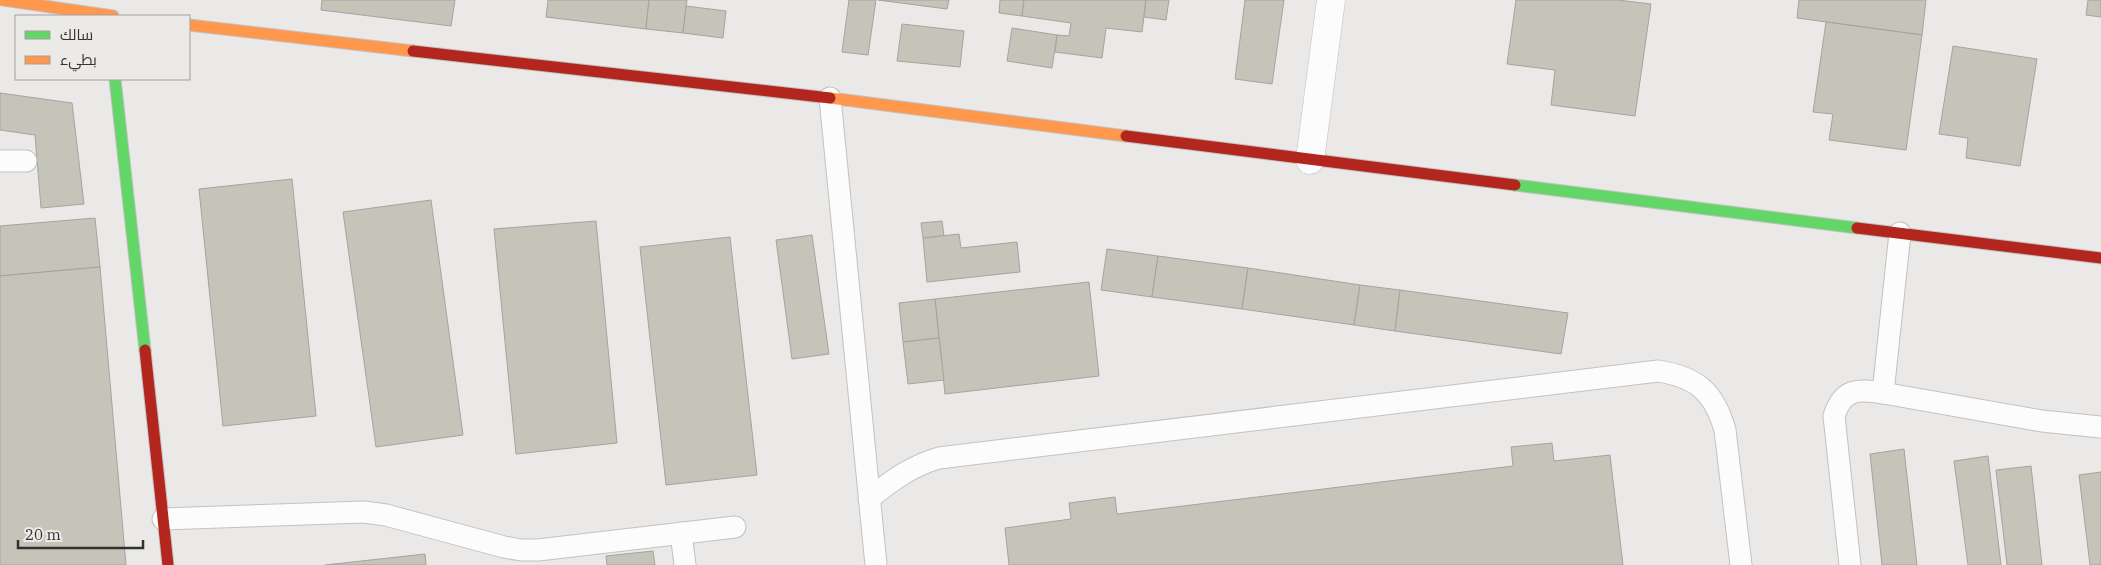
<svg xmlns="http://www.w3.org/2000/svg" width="2101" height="565" font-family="'IBM Plex Serif',Cairo,serif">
	<rect width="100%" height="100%" fill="#eae9e8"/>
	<!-- building -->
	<g fill="#c5c4b8" stroke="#a4a3a2">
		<polygon points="322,0 455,0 451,26 321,10"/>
		<polygon points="548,0 649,0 646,29 546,17"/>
		<polygon points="649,0 687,0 683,33 646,29"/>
		<polygon points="849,0 876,0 868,55 842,52"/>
		<polygon points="878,0 949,0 947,9"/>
		<polygon points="1000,0 1024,0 1022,16 999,13"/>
		<polygon points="1024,0 1146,0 1142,32 1106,28 1102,58 1055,52 1057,35 1069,36 1071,23 1022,16"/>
		<polygon points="1146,0 1169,0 1166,20 1144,17"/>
		<polygon points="1245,0 1284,0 1272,84 1235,79"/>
		<polygon points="1516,0 1618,0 1651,4 1635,116 1551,105 1555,70 1507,64"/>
		<polygon points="1799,0 1926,0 1922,35 1797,18"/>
		<polygon points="2088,0 2101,0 2101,17 2086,15"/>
		<polygon points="686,6 726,11 723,38 683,33"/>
		<polygon points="1826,22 1922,35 1906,150 1829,140 1833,114 1813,112"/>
		<polygon points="902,24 964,31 960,67 897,61"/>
		<polygon points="1012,28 1057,35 1052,68 1007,61"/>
		<polygon points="1953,46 2037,59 2020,166 1966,158 1968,138 1939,134"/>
		<polygon points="0,93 72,103 84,204 41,208 35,135 0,130"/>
		<polygon points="292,179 316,416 223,426 199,189"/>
		<polygon points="431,200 463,435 376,447 343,212"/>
		<polygon points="95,218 100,267 0,276 0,226"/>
		<polygon points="596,221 617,443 516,454 494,229"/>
		<polygon points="942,221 944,236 923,238 921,223"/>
		<polygon points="959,234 961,248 1017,242 1020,272 927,282 923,238"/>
		<polygon points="812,235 829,354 792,359 776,240"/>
		<polygon points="730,237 757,475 666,485 640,247"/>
		<polygon points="1107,249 1158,256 1152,297 1101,290"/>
		<polygon points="1158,256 1248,268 1242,309 1152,297"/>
		<polygon points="100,267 126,565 0,565 0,276"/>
		<polygon points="1248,268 1360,285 1354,325 1242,309"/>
		<polygon points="1089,282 1099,376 945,394 935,299"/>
		<polygon points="1360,285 1400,290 1395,331 1354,325"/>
		<polygon points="1400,290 1568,313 1561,354 1395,331"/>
		<polygon points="935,299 939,338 903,342 899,303"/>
		<polygon points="939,338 944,380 908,384 903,342"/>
		<polygon points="1552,443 1554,461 1610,455 1623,565 1009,565 1005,528 1071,519 1069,503 1115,497 1117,514 1513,466 1511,447"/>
		<polygon points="1904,449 1917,565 1882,565 1870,454"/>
		<polygon points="1988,456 2001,565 1968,565 1954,461"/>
		<polygon points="2031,466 2042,565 2007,565 1996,470"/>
		<polygon points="2101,472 2101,565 2090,565 2079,475"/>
		<polygon points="653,551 655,565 607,565 606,556"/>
		<polygon points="425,554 426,565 325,565"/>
	</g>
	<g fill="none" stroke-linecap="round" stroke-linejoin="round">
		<defs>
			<g id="lane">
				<polyline points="830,98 876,565"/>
				<polyline points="0,161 26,161"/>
				<polyline points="1883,393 1900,233"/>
				<path d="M869,499C891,481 911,466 939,458L1658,371C1697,377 1714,392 1725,430L1741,565"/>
				<polyline points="163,519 364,512 386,515 504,547 521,550 538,550 735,527"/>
				<polyline points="681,533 685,565"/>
				<path d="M1850,565L1834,416C1843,388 1858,389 1883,393L2042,421L2101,427"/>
			</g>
			<polyline id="street" points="1310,160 1331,0"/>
			<g id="fast">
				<polyline points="115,79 145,350"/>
				<polyline points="1515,185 1857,228"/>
			</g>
			<g id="slow">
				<polyline points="3,0 113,16"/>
				<polyline points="189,25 413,51"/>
				<polyline points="830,98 1126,136"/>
			</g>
			<g id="jam">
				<polyline points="413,51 830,98"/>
				<polyline points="1126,136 1515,185"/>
				<polyline points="1857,228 2101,258"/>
				<polyline points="145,350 168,565"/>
			</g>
		</defs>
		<!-- lane casing -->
		<use href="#lane" stroke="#c3c2c1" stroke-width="23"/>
		<!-- street casing -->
		<use href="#street" stroke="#c3c2c1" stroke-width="29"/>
		<!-- fast casing -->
		<use href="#fast" stroke="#c3c2c1" stroke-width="13"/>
		<!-- slow casing -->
		<use href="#slow" stroke="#c3c2c1" stroke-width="13"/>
		<!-- jam casing -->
		<use href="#jam" stroke="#c3c2c1" stroke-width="13"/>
		<!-- lane -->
		<use href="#lane" stroke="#fcfcfc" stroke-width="21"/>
		<!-- street -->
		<use href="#street" stroke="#fcfcfc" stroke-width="28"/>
		<!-- fast -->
		<use href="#fast" stroke="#63d668" stroke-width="11"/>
		<!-- slow -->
		<use href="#slow" stroke="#ff974d" stroke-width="11"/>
		<!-- jam -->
		<use href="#jam" stroke="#b3261e" stroke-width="11"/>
	</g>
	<!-- legend -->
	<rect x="15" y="15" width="175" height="65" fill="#ebeae7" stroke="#a1a09e"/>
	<rect x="25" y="31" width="25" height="8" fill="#63d668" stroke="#a1a09e"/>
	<text x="60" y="40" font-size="15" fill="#333231">سالك</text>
	<rect x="25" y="56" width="25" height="8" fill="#ff974d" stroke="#a1a09e"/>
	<text x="60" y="65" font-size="15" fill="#333231">بطيء</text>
	<!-- scale -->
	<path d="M18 540v8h125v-8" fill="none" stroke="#333231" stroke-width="2.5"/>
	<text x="25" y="540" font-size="15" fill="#333231" stroke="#ebeae7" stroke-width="4" paint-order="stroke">20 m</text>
</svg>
